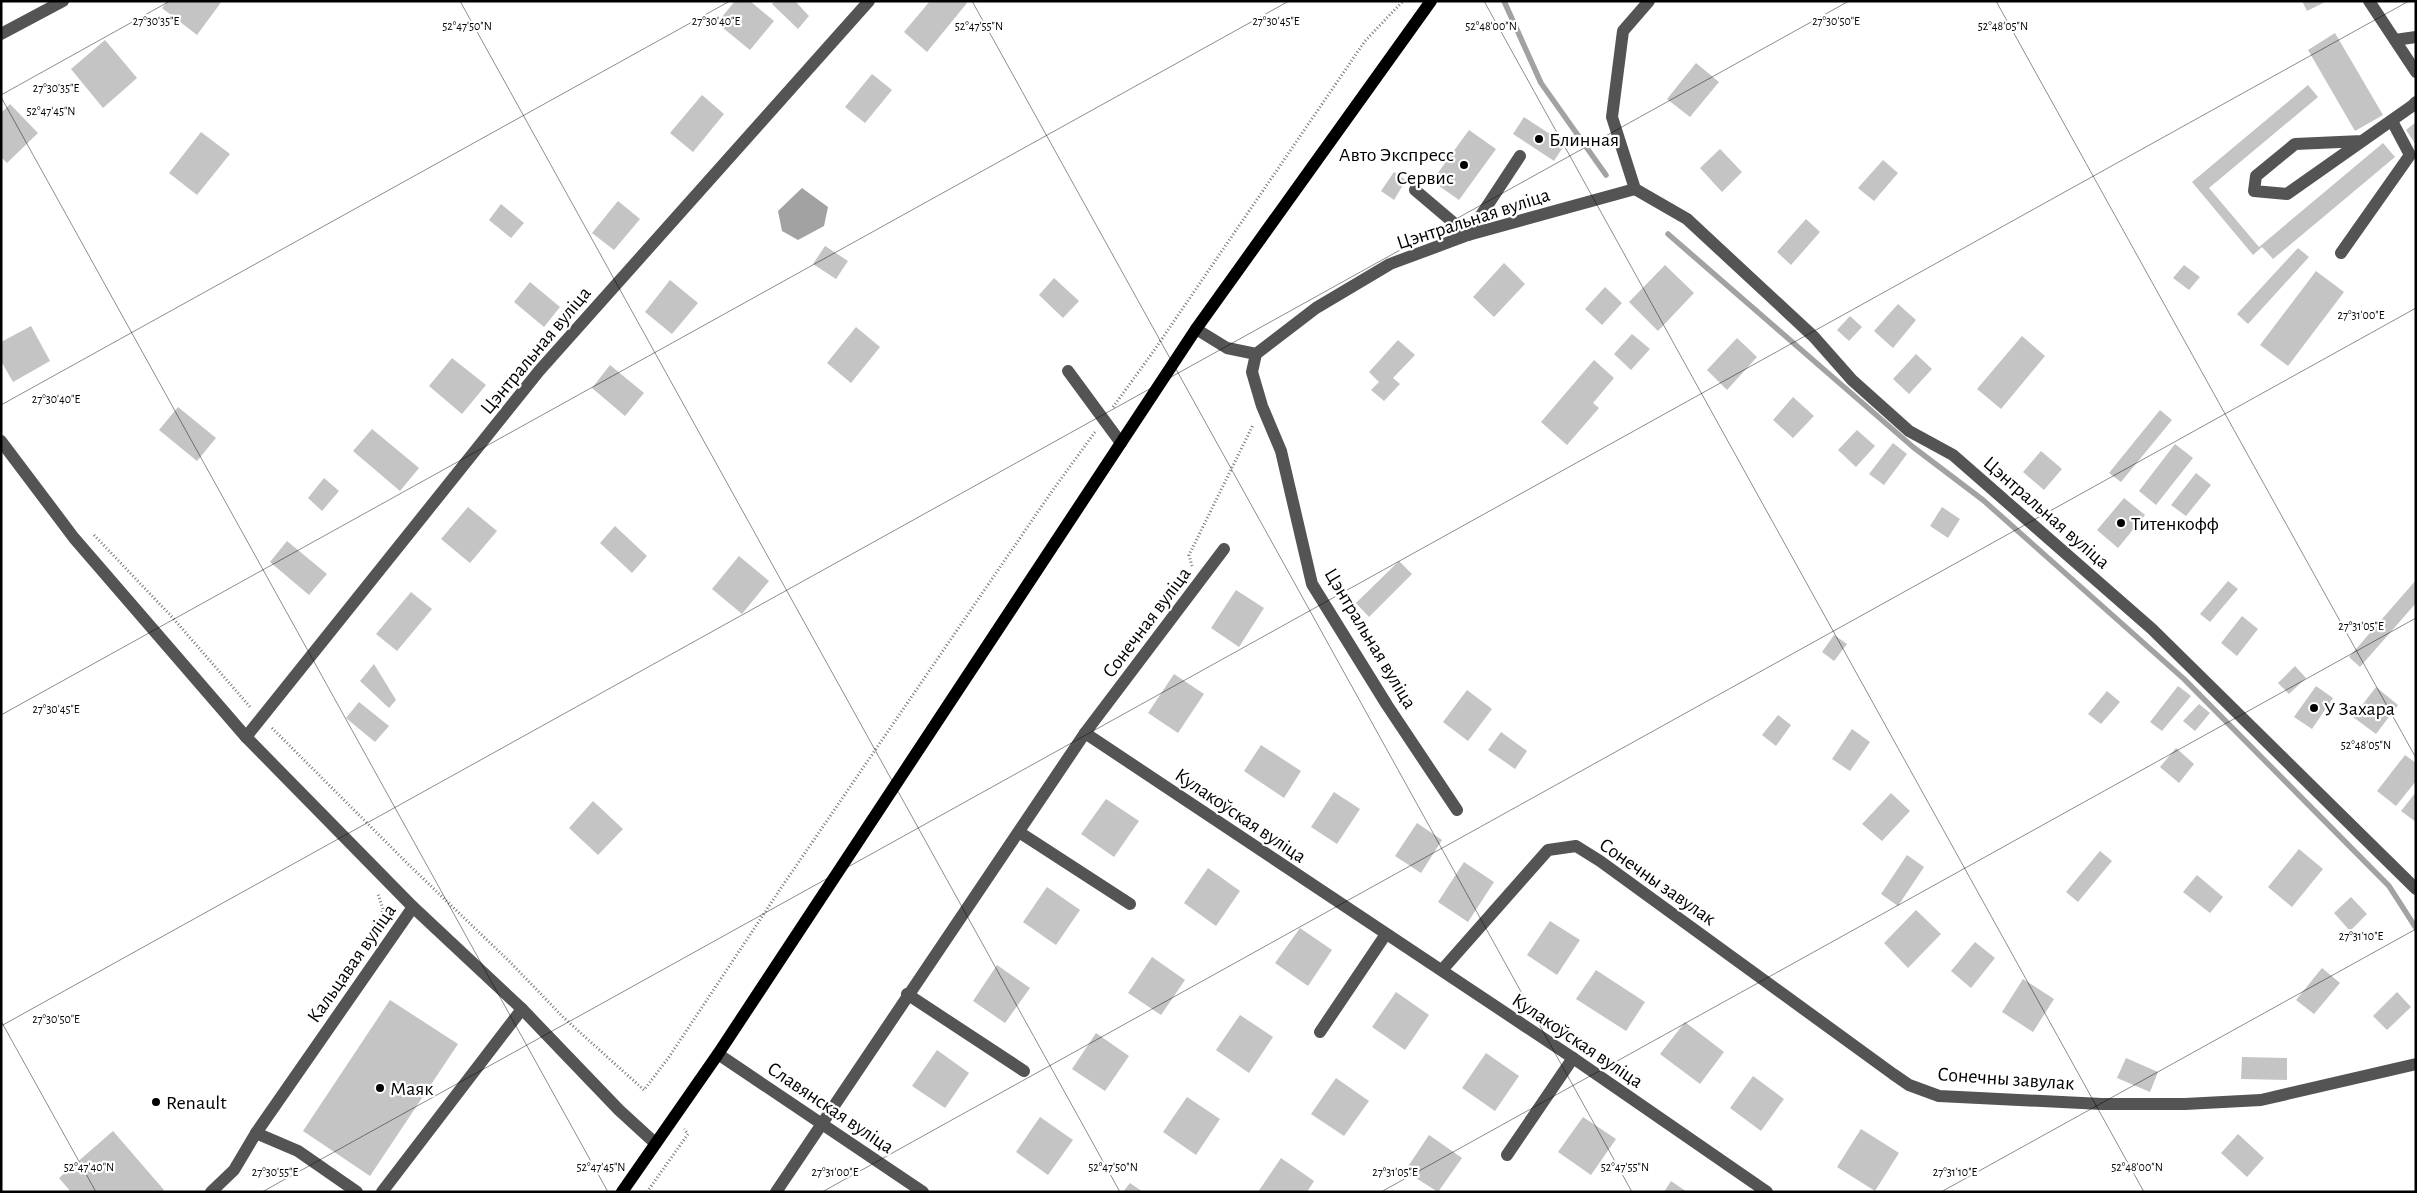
<svg xmlns="http://www.w3.org/2000/svg" width="2417" height="1193" font-family="'Alegreya Sans',sans-serif">
	<rect width="100%" height="100%" fill="#fff"/>
	<!-- water -->
	<polygon fill="#a2a2a2" points="802,188 828,207 824,226 798,240 782,231 778,211"/>
	<g fill="none" stroke-linecap="round" stroke-linejoin="round">
		<!-- stream -->
		<g stroke="#a2a2a2" stroke-width="5.5">
			<polyline points="1504,1 1541,83 1606,175"/>
			<polyline points="1668,234 1913,447 1983,500 2184,679 2389,886 2416,928"/>
		</g>
	</g>
	<!-- building -->
	<g fill="#c4c4c4">
		<polygon points="168,1 222,1 197,35 162,8"/>
		<polygon points="735,1 750,1 774,21 750,50 717,23"/>
		<polygon points="775,1 795,1 809,16 798,29 772,4"/>
		<polygon points="930,1 965,1 967,3 927,52 904,32"/>
		<polygon points="2302,1 2327,1 2307,11"/>
		<polygon points="2335,33 2383,115 2355,131 2308,50"/>
		<polygon points="105,40 137,78 103,108 71,69"/>
		<polygon points="1696,63 1719,82 1690,117 1667,99"/>
		<polygon points="872,74 892,90 865,123 845,107"/>
		<polygon points="2308,85 2318,97 2209,188 2259,247 2383,143 2395,157 2273,259 2262,247 2253,255 2192,182"/>
		<polygon points="702,95 724,114 693,152 670,133"/>
		<polygon points="10,104 38,133 7,163 1,157 1,113"/>
		<polygon points="1524,117 1565,144 1554,161 1513,134"/>
		<polygon points="2416,122 2416,145 2406,130"/>
		<polygon points="1469,130 1496,149 1459,200 1432,181"/>
		<polygon points="201,132 230,154 197,195 169,173"/>
		<polygon points="1720,149 1742,172 1722,192 1700,168"/>
		<polygon points="1883,160 1898,173 1874,201 1858,188"/>
		<polygon points="1394,172 1406,180 1394,200 1381,191"/>
		<polygon points="618,201 640,219 614,250 592,233"/>
		<polygon points="501,204 524,223 511,238 489,220"/>
		<polygon points="1806,219 1820,232 1791,265 1777,252"/>
		<polygon points="825,246 848,261 836,279 813,264"/>
		<polygon points="2298,248 2309,257 2248,324 2237,314"/>
		<polygon points="1504,263 1525,284 1494,317 1473,297"/>
		<polygon points="1665,265 1694,293 1658,331 1629,302"/>
		<polygon points="2184,265 2200,277 2189,290 2173,278"/>
		<polygon points="2316,271 2344,292 2288,366 2260,345"/>
		<polygon points="1054,278 1079,301 1063,318 1039,295"/>
		<polygon points="670,280 698,303 672,334 645,312"/>
		<polygon points="530,282 560,307 544,327 514,302"/>
		<polygon points="1605,287 1622,303 1602,325 1585,309"/>
		<polygon points="1898,304 1916,320 1893,348 1874,331"/>
		<polygon points="1850,316 1862,327 1849,341 1837,330"/>
		<polygon points="31,326 50,361 13,382 1,361 1,342"/>
		<polygon points="856,327 880,347 851,383 827,363"/>
		<polygon points="1632,334 1650,349 1631,370 1614,354"/>
		<polygon points="2022,336 2045,356 2001,409 1977,389"/>
		<polygon points="1737,338 1757,357 1727,390 1707,370"/>
		<polygon points="1398,340 1415,355 1393,378 1400,384 1384,401 1371,390 1379,382 1369,372"/>
		<polygon points="1916,354 1932,369 1909,394 1893,379"/>
		<polygon points="452,358 486,385 462,414 429,386"/>
		<polygon points="1594,360 1614,378 1593,403 1599,408 1567,445 1541,422"/>
		<polygon points="610,365 644,393 625,416 592,388"/>
		<polygon points="1793,397 1814,416 1793,438 1773,420"/>
		<polygon points="178,407 216,438 197,461 159,430"/>
		<polygon points="2160,410 2172,420 2121,482 2109,473"/>
		<polygon points="372,429 419,468 400,491 353,451"/>
		<polygon points="1857,430 1875,446 1856,467 1838,450"/>
		<polygon points="1893,443 1907,454 1884,485 1869,474"/>
		<polygon points="2175,444 2193,458 2156,505 2139,491"/>
		<polygon points="2041,451 2062,469 2044,490 2023,472"/>
		<polygon points="2196,473 2211,485 2186,516 2171,505"/>
		<polygon points="324,478 339,491 322,511 308,498"/>
		<polygon points="2124,498 2145,515 2118,548 2097,530"/>
		<polygon points="468,507 497,531 470,563 441,539"/>
		<polygon points="1942,507 1960,519 1948,538 1930,526"/>
		<polygon points="615,526 647,556 632,573 600,543"/>
		<polygon points="287,541 327,574 309,595 270,562"/>
		<polygon points="739,556 769,581 742,614 712,589"/>
		<polygon points="1399,561 1412,574 1369,617 1356,603"/>
		<polygon points="2416,580 2416,603 2360,667 2349,657"/>
		<polygon points="2228,581 2238,589 2210,622 2200,614"/>
		<polygon points="1236,590 1264,608 1239,647 1211,628"/>
		<polygon points="411,592 432,609 397,651 376,634"/>
		<polygon points="2242,616 2258,629 2237,656 2221,643"/>
		<polygon points="1834,635 1847,644 1834,661 1822,652"/>
		<polygon points="374,664 396,700 389,708 360,681"/>
		<polygon points="2295,666 2306,678 2289,694 2278,683"/>
		<polygon points="1174,674 1204,694 1178,733 1148,713"/>
		<polygon points="2178,686 2191,696 2162,731 2150,722"/>
		<polygon points="2316,686 2333,698 2312,729 2294,717"/>
		<polygon points="2376,687 2398,705 2376,734 2353,717"/>
		<polygon points="1467,690 1492,709 1468,741 1443,722"/>
		<polygon points="2107,691 2120,702 2101,724 2088,714"/>
		<polygon points="359,702 389,726 375,742 346,718"/>
		<polygon points="2199,704 2210,713 2195,731 2183,721"/>
		<polygon points="1778,715 1791,725 1776,746 1762,735"/>
		<polygon points="1852,729 1870,742 1850,771 1832,759"/>
		<polygon points="1501,732 1527,751 1515,769 1488,750"/>
		<polygon points="1261,745 1301,771 1284,798 1244,771"/>
		<polygon points="2176,748 2194,764 2179,783 2160,767"/>
		<polygon points="2405,755 2416,763 2416,781 2396,806 2377,791"/>
		<polygon points="1334,792 1360,809 1337,844 1311,827"/>
		<polygon points="2416,792 2416,822 2401,811"/>
		<polygon points="1891,793 1910,811 1882,841 1862,824"/>
		<polygon points="1106,799 1139,821 1114,857 1081,834"/>
		<polygon points="593,801 623,829 598,855 569,828"/>
		<polygon points="1417,823 1442,840 1421,873 1395,856"/>
		<polygon points="2299,849 2323,869 2292,907 2268,887"/>
		<polygon points="2100,851 2112,861 2078,902 2066,892"/>
		<polygon points="1907,855 1924,867 1898,906 1881,894"/>
		<polygon points="1464,862 1494,882 1468,922 1438,902"/>
		<polygon points="1208,868 1240,891 1216,926 1184,903"/>
		<polygon points="2197,875 2223,897 2210,913 2183,892"/>
		<polygon points="1047,887 1080,910 1056,945 1023,922"/>
		<polygon points="2351,897 2367,914 2350,931 2334,913"/>
		<polygon points="1916,910 1941,934 1908,968 1884,943"/>
		<polygon points="1550,921 1580,940 1557,975 1527,955"/>
		<polygon points="1300,928 1332,950 1308,986 1275,963"/>
		<polygon points="1975,942 1995,958 1971,988 1951,971"/>
		<polygon points="1152,957 1185,980 1161,1015 1128,993"/>
		<polygon points="997,965 1030,988 1005,1023 973,1001"/>
		<polygon points="2322,968 2340,983 2314,1014 2296,1000"/>
		<polygon points="1596,970 1645,1002 1626,1031 1576,999"/>
		<polygon points="2023,979 2054,999 2033,1032 2002,1012"/>
		<polygon points="1396,992 1429,1015 1405,1050 1372,1027"/>
		<polygon points="2397,992 2411,1007 2387,1030 2373,1016"/>
		<polygon points="390,1000 458,1044 370,1176 303,1131"/>
		<polygon points="1240,1015 1273,1037 1249,1073 1216,1050"/>
		<polygon points="1685,1022 1724,1052 1700,1084 1660,1054"/>
		<polygon points="1096,1033 1129,1056 1105,1091 1072,1069"/>
		<polygon points="937,1050 969,1073 945,1108 912,1086"/>
		<polygon points="1486,1053 1519,1076 1495,1111 1462,1088"/>
		<polygon points="2242,1057 2287,1058 2287,1080 2241,1079"/>
		<polygon points="2126,1058 2158,1072 2150,1092 2117,1078"/>
		<polygon points="1753,1076 1784,1099 1761,1131 1730,1108"/>
		<polygon points="1336,1078 1369,1101 1344,1136 1311,1114"/>
		<polygon points="1187,1097 1220,1119 1196,1155 1163,1132"/>
		<polygon points="1040,1117 1073,1140 1048,1175 1016,1152"/>
		<polygon points="1583,1117 1616,1139 1591,1175 1558,1152"/>
		<polygon points="1861,1129 1899,1153 1875,1191 1837,1167"/>
		<polygon points="113,1131 164,1190 161,1192 71,1192 59,1178"/>
		<polygon points="2238,1134 2264,1158 2247,1177 2221,1153"/>
		<polygon points="1429,1135 1462,1158 1438,1192 1405,1171"/>
		<polygon points="1281,1158 1314,1181 1307,1192 1258,1192"/>
		<polygon points="1671,1181 1687,1192 1664,1192"/>
		<polygon points="1130,1183 1143,1192 1123,1192"/>
	</g>
	<g fill="none" stroke-linecap="round" stroke-linejoin="round">
		<!-- path -->
		<g stroke="#767676" stroke-width="3" stroke-dasharray="1 2.5" stroke-linecap="butt">
			<polyline points="1113,407 1153,352 1365,41 1403,1"/>
			<polyline points="94,535 172,617 251,708"/>
			<polyline points="1192,566 1189,555 1253,425"/>
			<polyline points="272,728 409,865 510,962 564,1018 644,1090 669,1057 781,888 1050,494 1095,432"/>
			<polyline points="377,929 383,909 378,894"/>
			<polyline points="647,1192 688,1134 684,1129"/>
		</g>
		<!-- minor -->
		<g stroke="#545454" stroke-width="12">
			<polyline points="1649,1 1623,31 1612,117 1635,189 1687,219 1814,337 1852,380 1909,431 1953,455 2152,629 2416,889"/>
			<polyline points="2369,1 2416,72"/>
			<polyline points="1,34 63,1"/>
			<polyline points="2395,40 2416,37"/>
			<polyline points="2362,141 2295,144 2256,176 2254,191 2287,194 2412,106 2416,102"/>
			<polyline points="1415,190 1468,235 1520,156"/>
			<polyline points="2341,253 2410,155 2392,121"/>
			<polyline points="1196,329 1227,348 1256,354"/>
			<polyline points="1068,371 1121,443"/>
			<polyline points="1,441 74,538 246,737 413,907 522,1009 619,1110 655,1143"/>
			<polyline points="1085,733 1573,1058 1767,1192"/>
			<polyline points="246,737 539,371 869,1"/>
			<polyline points="1457,810 1387,705 1312,584 1281,451 1262,406 1252,372 1256,354 1316,308 1390,264 1468,235 1635,189"/>
			<polyline points="1019,832 1130,904"/>
			<polyline points="1442,970 1548,850 1576,846 1600,861 1893,1074 1909,1085 1939,1096 2102,1104 2185,1104 2261,1100 2416,1064"/>
			<polyline points="907,994 1024,1071"/>
			<polyline points="1320,1032 1386,934"/>
			<polyline points="718,1054 923,1192"/>
			<polyline points="256,1133 298,1151 357,1192"/>
			<polyline points="1507,1155 1573,1058"/>
			<polyline points="211,1192 234,1170 256,1133 413,907"/>
			<polyline points="382,1192 522,1009"/>
			<polyline points="776,1192 1085,733 1224,549"/>
		</g>
		<!-- major -->
		<polyline stroke="#000" stroke-width="12" points="622,1192 718,1054 1196,329 1431,1"/>
	</g>
	<!-- ticks -->
	<path fill="none" stroke="#000" stroke-width="1" stroke-opacity="0.45" d="M460,1L1120,1192M972,1L1632,1192M1484,1L2144,1192M1996,1L2416,758M1,95L170,1M1,97L608,1192M1,405L730,1M1,715L1289,1M1,1021L96,1192M1,1026L1849,1M262,1192L2409,1M822,1192L2416,308M1381,1192L2416,618M1941,1192L2416,929"/>
	<!-- markers -->
	<g fill="#000" stroke="#fff" stroke-width="2">
		<circle cx="1539" cy="139" r="5"/>
		<circle cx="1464" cy="165" r="5"/>
		<circle cx="2121" cy="523" r="5"/>
		<circle cx="2314" cy="708" r="5"/>
		<circle cx="380" cy="1088" r="5"/>
		<circle cx="156" cy="1102" r="5"/>
	</g>
	<g text-anchor="middle" stroke-width="4.5" stroke-linejoin="round" paint-order="stroke">
		<!-- poi labels -->
		<g font-size="20" fill="#000" stroke="#fff" text-anchor="start">
			<text x="1549" y="146">Блинная</text>
			<text x="1454" y="161" text-anchor="end">Авто Экспресс<tspan x="1454" dy="23">Сервис</tspan></text>
			<text x="2131" y="530">Титенкофф</text>
			<text x="2324" y="715">У Захара</text>
			<text x="390" y="1095">Маяк</text>
			<text x="166" y="1109">Renault</text>
		</g>
		<!-- street labels -->
		<g font-size="20" fill="#000" stroke="#fff">
			<text transform="translate(1473 218) rotate(-18)" y="7">Цэнтральная вуліца</text>
			<text transform="translate(535 350) rotate(-50)" y="7">Цэнтральная вуліца</text>
			<text transform="translate(2047 512) rotate(41)" y="7">Цэнтральная вуліца</text>
			<text transform="translate(1146 622) rotate(-53)" y="7">Сонечная вуліца</text>
			<text transform="translate(1371 638) rotate(59)" y="7">Цэнтральная вуліца</text>
			<text transform="translate(1241 815) rotate(34)" y="7">Кулакоўская вуліца</text>
			<text transform="translate(1658 881) rotate(35)" y="7">Сонечны завулак</text>
			<text transform="translate(351 963) rotate(-55)" y="7">Кальцавая вуліца</text>
			<text transform="translate(1578 1040) rotate(34)" y="7">Кулакоўская вуліца</text>
			<text transform="translate(2006 1078) rotate(4)" y="7">Сонечны завулак</text>
			<text transform="translate(831 1107) rotate(34)" y="7">Славянская вуліца</text>
		</g>
	</g>
	<g font-size="12" text-anchor="middle" fill="#000" stroke="#fff" stroke-width="4.5" stroke-linejoin="round" paint-order="stroke">
		<text x="156" y="25">27°30'35"E</text>
		<text x="716" y="25">27°30'40"E</text>
		<text x="1276" y="25">27°30'45"E</text>
		<text x="1836" y="25">27°30'50"E</text>
		<text x="467" y="30">52°47'50"N</text>
		<text x="979" y="30">52°47'55"N</text>
		<text x="1491" y="30">52°48'00"N</text>
		<text x="2003" y="30">52°48'05"N</text>
		<text x="56" y="92">27°30'35"E</text>
		<text x="51" y="115">52°47'45"N</text>
		<text x="2361" y="319">27°31'00"E</text>
		<text x="56" y="403">27°30'40"E</text>
		<text x="2361" y="630">27°31'05"E</text>
		<text x="56" y="713">27°30'45"E</text>
		<text x="2366" y="749">52°48'05"N</text>
		<text x="2361" y="940">27°31'10"E</text>
		<text x="56" y="1023">27°30'50"E</text>
		<text x="89" y="1171">52°47'40"N</text>
		<text x="601" y="1171">52°47'45"N</text>
		<text x="1113" y="1171">52°47'50"N</text>
		<text x="1625" y="1171">52°47'55"N</text>
		<text x="2137" y="1171">52°48'00"N</text>
		<text x="275" y="1176">27°30'55"E</text>
		<text x="835" y="1176">27°31'00"E</text>
		<text x="1395" y="1176">27°31'05"E</text>
		<text x="1955" y="1176">27°31'10"E</text>
	</g>
	<!-- border -->
	<rect width="2417" height="1193" fill="none" stroke="#000000" stroke-width="5"/>
</svg>
